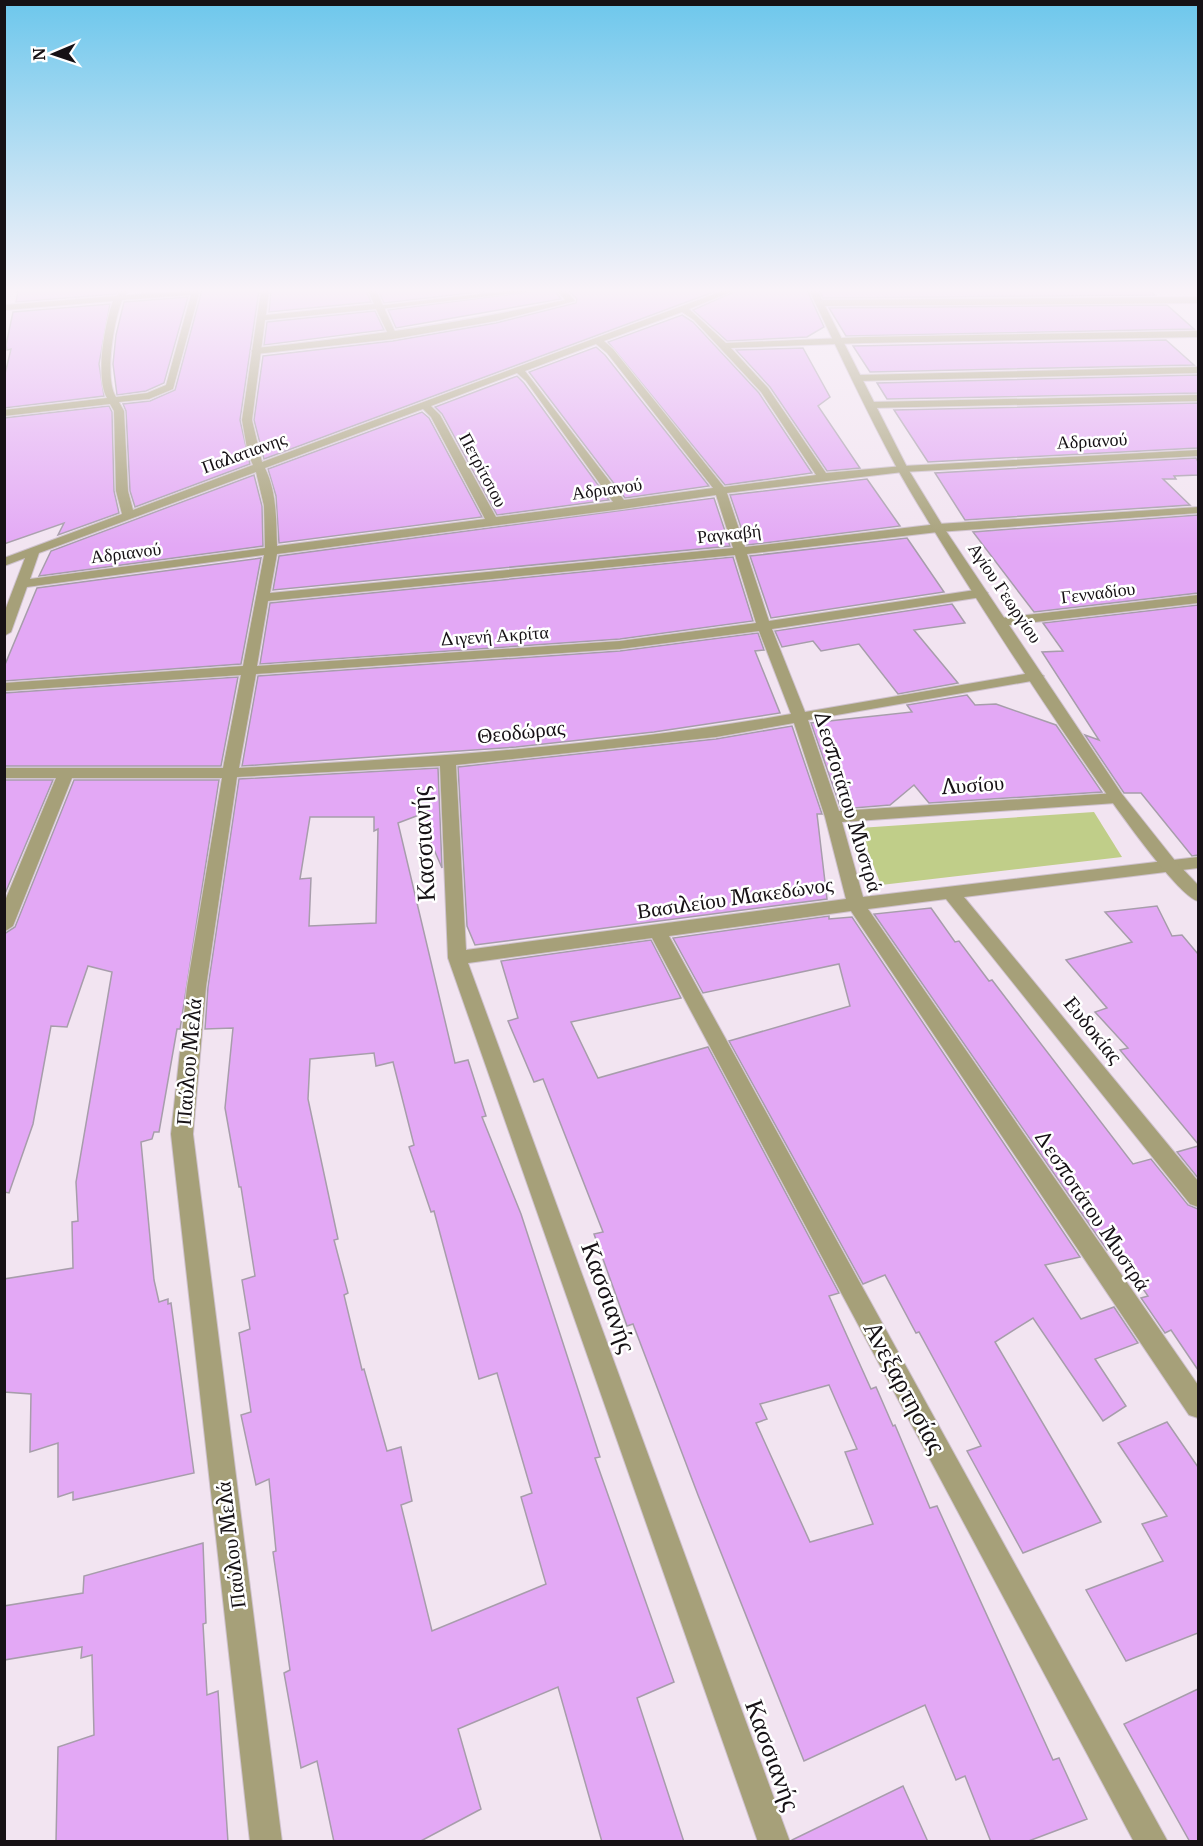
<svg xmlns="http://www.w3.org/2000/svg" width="1203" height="1846" font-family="Merriweather,serif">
	<rect width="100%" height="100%" fill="#f2e4f1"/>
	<!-- green -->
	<polygon fill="#c0ce89" points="1094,812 1122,857 881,885 859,828"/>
	<!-- building -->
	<g fill="#e3a8f5" stroke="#a79dab" stroke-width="1.5" fill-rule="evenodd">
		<polygon points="18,290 118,290 116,294 16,302"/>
		<polygon points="202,290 259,290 240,420 250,464 135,507 130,491 126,411 123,404 150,401 175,390"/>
		<polygon points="271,290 366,290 371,302 269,312"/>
		<polygon points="378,290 496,290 384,303"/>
		<polygon points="542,290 555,290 561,299 396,328 388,310"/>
		<polygon points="568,290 719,290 264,459 254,420 263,356 393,341 496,323 576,303 577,299"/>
		<polygon points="738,290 807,290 824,327 807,337 727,341 693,310"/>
		<polygon points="819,290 1149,290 1155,295 823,298"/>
		<polygon points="188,297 164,383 146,391 117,395 113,364 116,335 124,302"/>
		<polygon points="110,304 99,364 104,396 4,408 4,378 11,349 7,350 6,345 13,312"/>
		<polygon points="1167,305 1194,329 846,336 829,308"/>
		<polygon points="375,311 384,330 264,345 267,322"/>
		<polygon points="682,315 693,322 759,393 812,473 725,485 608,342"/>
		<polygon points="1166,340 1194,365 870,372 853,346"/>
		<polygon points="596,347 605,355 709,486 625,498 529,372"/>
		<polygon points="803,348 830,397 818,406 860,468 827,471 770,387 736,350"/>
		<polygon points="1198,375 1198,393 887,399 877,383"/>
		<polygon points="517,376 524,383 609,500 497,515 442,414 435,407"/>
		<polygon points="1198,403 1198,448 928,462 894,410"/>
		<polygon points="109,406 112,412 114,491 119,513 58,535 64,523 4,544 4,418"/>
		<polygon points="422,412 429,418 482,517 279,543 276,496 268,469"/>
		<polygon points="1196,458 1198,462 1198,475 1174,476 1176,479 1163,479 1190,505 965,520 935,473"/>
		<polygon points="254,475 262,506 263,546 39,576 51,551"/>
		<polygon points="867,479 900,526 747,545 730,495"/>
		<polygon points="714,498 730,546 273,590 279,556"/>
		<polygon points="1198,515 1198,593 1034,612 973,532"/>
		<polygon points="907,538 944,592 771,618 750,556"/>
		<polygon points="733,557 753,621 620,639 260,664 270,603"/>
		<polygon points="261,558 241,664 4,681 4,667 37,588"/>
		<polygon points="952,604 965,623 914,630 958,683 898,694 859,644 821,651 813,641 782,647 775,631"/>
		<polygon points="1198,605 1198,855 1192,856 1141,793 1124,793 1085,735 1099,740 1042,652 1063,651 1043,623"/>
		<polygon points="758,633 764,650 755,651 780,713 654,732 516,747 242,766 258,676 620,651"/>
		<polygon points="238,677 221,766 4,766 4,693"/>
		<polygon points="967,695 975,705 996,704 1056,725 1102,792 929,803 914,785 890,805 841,809 811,723 912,712 907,705"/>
		<polygon points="792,726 822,814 817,814 827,899 475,945 467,926 458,767 716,739"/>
		<path d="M438,768L442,868L419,815L398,823L455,1063L468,1060L486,1116L482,1117L521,1214L600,1457L595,1458L674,1682L637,1698L684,1842H602L558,1687L458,1729L481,1809L419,1842H334L317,1761L301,1768L284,1673L290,1670L273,1552L276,1551L269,1479L256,1485L241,1415L251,1412L239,1333L250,1329L242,1280L255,1276L241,1187H239L225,1108L233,1028L205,1029L208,987L239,779ZM310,817H374V831L378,829L376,923L309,926L311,878L300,879ZM374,1053L376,1066L393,1062L414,1145L409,1147L431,1212L434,1211L479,1379L497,1373L532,1493L521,1497L546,1584L432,1631L401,1505L412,1501L401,1447L387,1451L364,1369L362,1370L344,1295L348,1293L334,1240L338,1239L308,1099L310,1059Z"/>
		<polygon points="4,780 53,780 4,896"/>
		<polygon points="74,780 219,780 180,1029 177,1029 159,1132 154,1132 152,1139 141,1142 154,1280 159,1302 168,1299 168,1304 171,1303 194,1473 73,1500 73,1492 58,1497 58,1443 30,1452 31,1394 4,1392 4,1279 73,1268 72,1222 78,1221 76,1182 112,972 88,966 67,1027 51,1026 33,1124 9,1193 4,1192 4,934 15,927"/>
		<polygon points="1157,906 1172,936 1182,935 1198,954 1198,1144 1120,1050 1128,1048 1095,1012 1107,1008 1066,960 1132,942 1105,912"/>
		<polygon points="931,908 955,942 959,941 989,981 992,980 1133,1164 1151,1159 1188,1205 1198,1209 1198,1370 1171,1330 1165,1333 1141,1298 1148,1296 1115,1249 1107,1250 874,914"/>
		<polygon points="829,916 829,919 852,917 1080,1257 1045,1265 1081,1319 1114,1307 1138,1343 1095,1359 1126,1406 1103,1421 1033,1318 995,1342 1101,1522 1023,1553 967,1451 981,1446 919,1332 916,1333 885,1275 863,1284 729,1041 850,1006 839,964 703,993 673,938"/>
		<path d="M651,940L681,998L571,1022L598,1078L708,1047L839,1293L829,1296L871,1389L876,1387L893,1426L895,1425L930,1508L937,1506L1053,1760L1059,1758L1087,1819L1026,1842H991L965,1776L956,1780L925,1705L804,1761L698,1495L633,1324L627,1326L594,1234L603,1232L543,1079L534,1082L508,1021L518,1018L501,961ZM829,1385L857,1449L845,1452L873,1524L810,1542L756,1423L767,1419L760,1404Z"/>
		<polygon points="1198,1146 1198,1178 1177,1152"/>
		<polygon points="1167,1422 1198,1467 1198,1633 1126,1661 1086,1590 1163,1561 1142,1524 1167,1516 1118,1443"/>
		<polygon points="203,1543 206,1623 203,1624 207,1695 218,1691 228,1842 56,1842 58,1747 94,1735 92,1655 81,1658 82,1647 4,1660 4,1606 83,1593 84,1576"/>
		<polygon points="1198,1689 1198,1842 1190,1842 1124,1724"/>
		<polygon points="903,1786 928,1842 792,1842 792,1840"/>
	</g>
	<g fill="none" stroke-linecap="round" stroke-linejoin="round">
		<defs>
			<g id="pedestrian">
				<polygon points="514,290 540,290 380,309 376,306"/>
				<path d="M557,290H565L575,301L496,321L393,339L256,354L251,351L256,348C362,337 461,323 565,300Z"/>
			</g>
			<g id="minor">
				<path d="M121,290H129L126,295L200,290L173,389L149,399L119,402L124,411L128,491L133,510L253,465L248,454L242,420L261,290H269L266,315L374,304L368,290H376L397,336L390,338L376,309L265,320L252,420L262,462L725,290H736L689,309L726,343L865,337L1198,331V337L865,343L731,348L768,388L826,473L903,466L1198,450V456L903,472L727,493L745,547L938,524L1198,507V513L938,532L747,554L769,621L982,589L988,593L982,597L772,629L805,712L1037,672L1044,676L1037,680L808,720L839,811L1116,793L1124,798L1116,803L842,822L863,897L1198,857V868L964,897L1198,1181V1207L1190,1204L946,899L868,909L1198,1385V1418L1189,1415L851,911L669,936L1168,1842H1134L652,938L468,963L790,1842H758L448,958L440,766L237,777L206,987L193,1134L282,1842H250L171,1134L187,987L222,778H72L13,926L4,932V903L56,778H4V768H223L241,675L4,691V683L243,666L264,555L27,587L11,632L4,636V613L25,558L4,566V558L122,514L116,491L114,411L110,404L4,416V410L107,398C95,377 105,323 113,301L6,310L4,305L117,296ZM191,295L166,385L147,393L116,397C104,378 114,321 122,300ZM682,312L694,320L761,392L816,475L724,487L613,349L604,341ZM596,344L607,353L713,488L624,500L525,371ZM517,373L526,381L613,502L496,517L440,415L431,406ZM423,409L431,417L485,519L277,546C276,519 277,493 265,468ZM256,472L264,506L265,548L30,579L39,553ZM716,495L733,548L270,593L277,554L622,509ZM735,555L756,623L620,641L257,666L268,601ZM759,631L791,714C609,746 424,758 239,768L256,674L620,649ZM794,723L825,817L846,899L466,950L456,765L716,737Z"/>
				<polygon points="1198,297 1198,303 820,306 816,303 820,300"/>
				<polygon points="1198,367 1198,373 857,381 852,378 857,375"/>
				<polygon points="1198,395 1198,401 871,408 866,405 871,402"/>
				<polygon points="1198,595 1198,603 1001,626 994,622 1001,618"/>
			</g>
			<path id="tertiary" d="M809,290H817L908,469L944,528L1122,794L1176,862L1198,885V901C1158,892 929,527 898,470C866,411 838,350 809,290Z"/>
		</defs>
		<!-- pedestrian casing -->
		<use href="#pedestrian" stroke="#cfc2ce" stroke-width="2"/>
		<!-- minor casing -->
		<use href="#minor" stroke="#cfc2ce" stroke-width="2"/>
		<!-- tertiary casing -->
		<use href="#tertiary" stroke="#cfc2ce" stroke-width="2"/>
		<!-- pedestrian -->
		<use href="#pedestrian" fill="#a6a079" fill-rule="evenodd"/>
		<!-- minor -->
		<use href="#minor" fill="#a6a079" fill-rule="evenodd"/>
		<!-- tertiary -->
		<use href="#tertiary" fill="#a6a079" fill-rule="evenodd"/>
	</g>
	<!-- sky -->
	<linearGradient id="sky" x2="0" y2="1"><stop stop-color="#6dc7ec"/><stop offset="0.53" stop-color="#f9f3f9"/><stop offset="1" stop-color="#f9f3f9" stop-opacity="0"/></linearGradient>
	<rect width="1203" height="548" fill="url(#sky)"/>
	<g text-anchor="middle" stroke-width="5" stroke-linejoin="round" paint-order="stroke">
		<!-- far-street labels -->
		<g font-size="18" fill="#161115" stroke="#fff">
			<text transform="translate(1092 441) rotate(-3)" y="6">Αδριανού</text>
			<text transform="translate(244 453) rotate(-20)" y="6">Παλατιανης</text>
			<text transform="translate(483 470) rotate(62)" y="6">Πετρίτσιου</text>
			<text transform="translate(607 489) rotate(-8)" y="6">Αδριανού</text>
			<text transform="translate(729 534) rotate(-6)" y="6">Ραγκαβή</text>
			<text transform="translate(126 553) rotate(-7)" y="6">Αδριανού</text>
			<text transform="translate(1005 593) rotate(56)" y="6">Αγίου Γεωργίου</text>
			<text transform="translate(1098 593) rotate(-7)" y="6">Γενναδίου</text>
			<text transform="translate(494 636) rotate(-4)" y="6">Διγενή Ακρίτα</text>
		</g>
		<!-- street labels -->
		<g font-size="21" fill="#161115" stroke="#fff">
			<text transform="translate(521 732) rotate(-6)" y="7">Θεοδώρας</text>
			<text transform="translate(973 785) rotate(-4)" y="7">Λυσίου</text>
			<text transform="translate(848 801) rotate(73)" y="7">Δεσποτάτου Μυστρά</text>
			<text transform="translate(735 898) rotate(-8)" y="7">Βασιλείου Μακεδώνος</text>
			<text transform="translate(1093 1030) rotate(51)" y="7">Ευδοκίας</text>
			<text transform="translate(189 1062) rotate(-85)" y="7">Παύλου Μελά</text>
			<text transform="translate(1092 1210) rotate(56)" y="7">Δεσποτάτου Μυστρά</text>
			<text transform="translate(231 1545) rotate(-97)" y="7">Παύλου Μελά</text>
		</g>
		<!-- near-street labels -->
		<g font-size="26" fill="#161115" stroke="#fff">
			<text transform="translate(423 844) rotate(-93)" y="9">Κασσιανής</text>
			<text transform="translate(609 1297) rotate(70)" y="9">Κασσιανής</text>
			<text transform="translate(905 1387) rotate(62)" y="9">Ανεξαρτησίας</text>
			<text transform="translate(773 1755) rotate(70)" y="9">Κασσιανής</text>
		</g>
	</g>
	<!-- border -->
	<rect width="1203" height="1846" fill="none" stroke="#161115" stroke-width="12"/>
	<!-- north arrow -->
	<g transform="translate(54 54) rotate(268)" stroke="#ffffff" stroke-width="4.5" paint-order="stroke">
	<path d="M0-4.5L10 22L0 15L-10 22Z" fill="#161115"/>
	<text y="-9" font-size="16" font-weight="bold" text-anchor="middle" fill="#161115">N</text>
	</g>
</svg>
